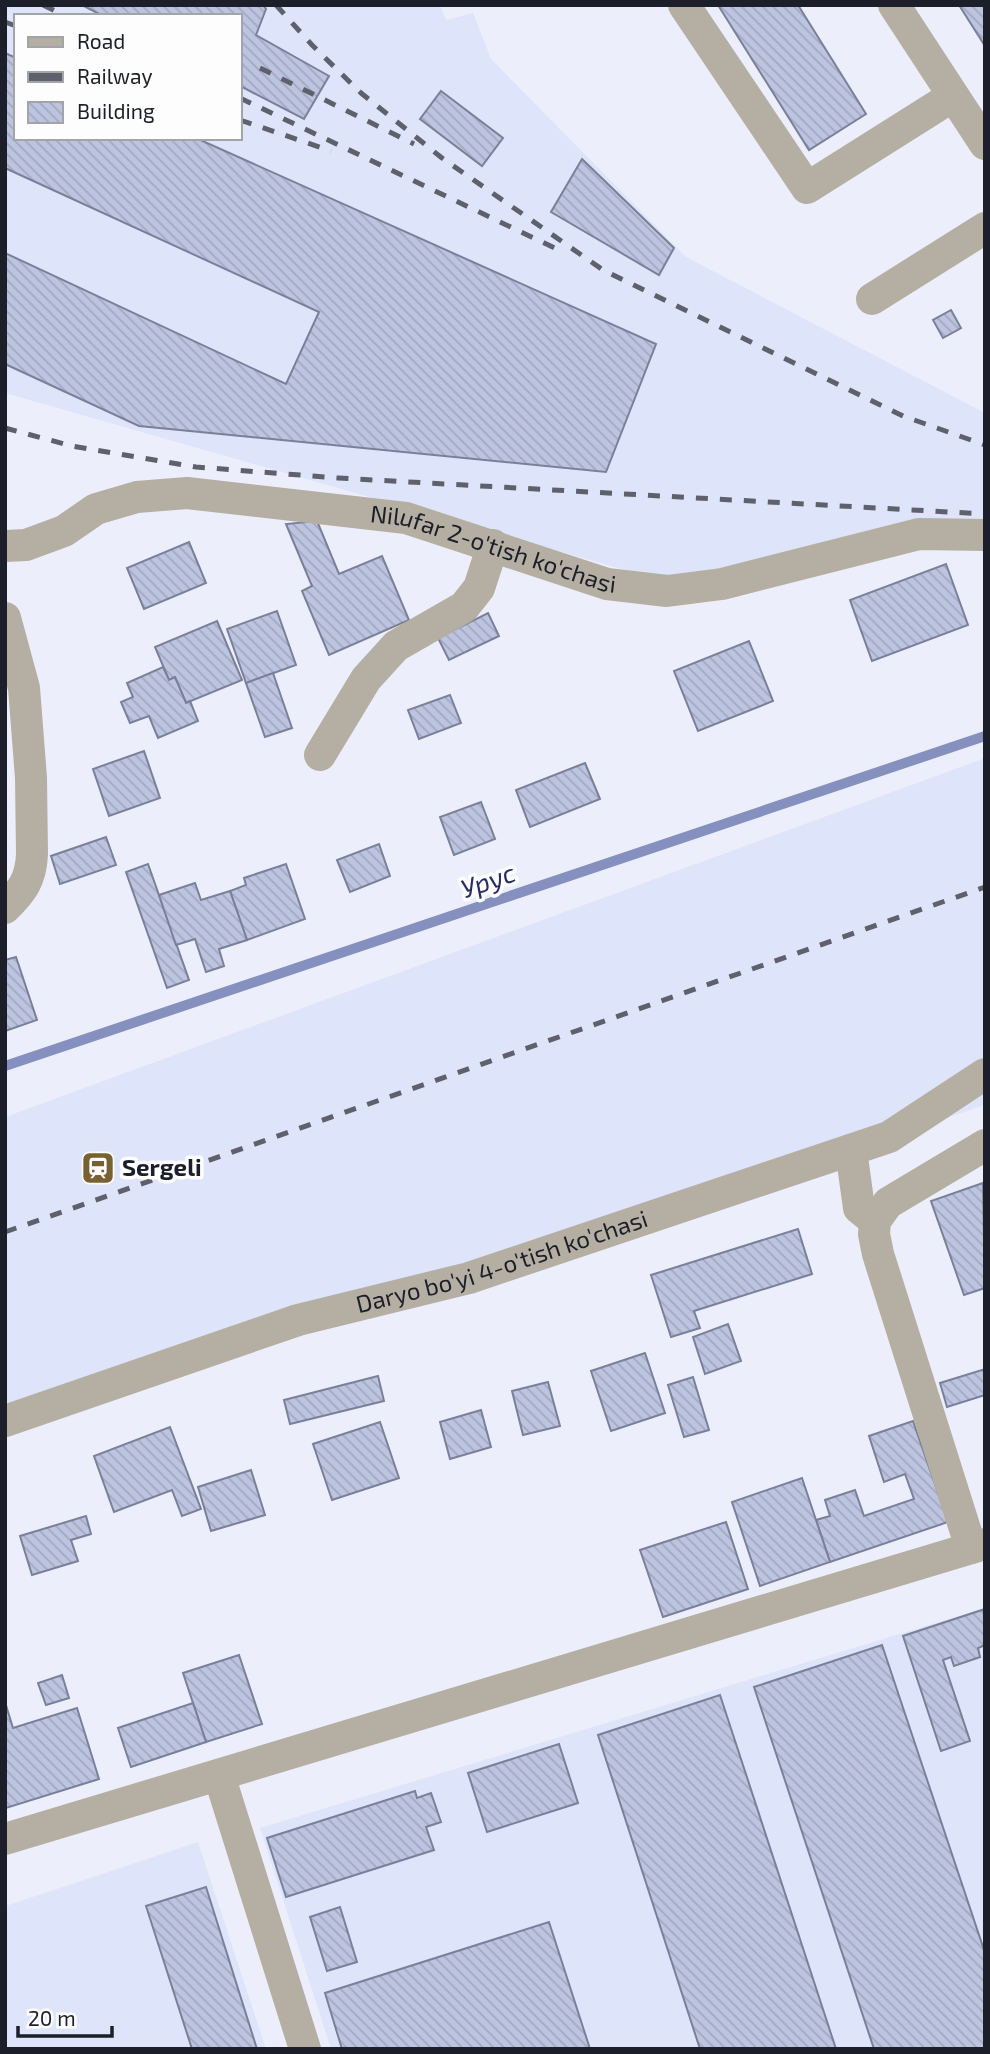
<svg xmlns="http://www.w3.org/2000/svg" width="990" height="2054" font-family="'Exo 2',sans-serif">
	<defs>
		<pattern id="building-back-hatch" width="6" height="6" patternUnits="userSpaceOnUse" patternTransform="scale(1.75)"><rect width="6" height="6" fill="#bdc4e0"/><path d="M-1 5l2 2M0 0l6 6M5-1l2 2" fill="none" stroke="#a2a8c0"/></pattern>
	</defs>
	<rect width="100%" height="100%" fill="#eceffb"/>
	<!-- built -->
	<g fill="#dee4f9" fill-rule="evenodd">
		<path d="M5,5H440L446,20L473,13L491,59L686,257L985,413V525L720,571L653,578L5,393ZM16,16H240V138H16Z"/>
		<polygon points="985,758 985,1105 5,1434 5,1117"/>
		<polygon points="985,1608 985,2049 331,2049 260,1828"/>
		<polygon points="198,1842 266,2049 5,2049 5,1906"/>
	</g>
	<g fill="none" stroke-linecap="round" stroke-linejoin="round">
		<!-- stream -->
		<polyline stroke="#8590bf" stroke-width="10" points="5,1066 985,736"/>
	</g>
	<!-- building -->
	<g fill="url(#building-back-hatch)" stroke="#7a809a" stroke-width="2">
		<polygon points="82,5 263,5 266,9 256,35 329,76 304,119 240,86 240,16 103,16"/>
		<polygon points="718,5 798,5 866,114 809,150"/>
		<polygon points="959,5 985,5 985,46"/>
		<polygon points="5,53 16,58 16,138 196,138 656,344 606,472 139,426 5,364 5,253 286,384 319,312 5,168"/>
		<polygon points="441,91 503,138 482,166 420,119"/>
		<polygon points="582,159 674,248 659,275 551,212"/>
		<polygon points="951,310 961,328 943,338 933,320"/>
		<polygon points="317,521 339,574 382,556 409,620 329,655 302,591 312,586 286,524"/>
		<polygon points="189,542 206,583 144,609 127,568"/>
		<polygon points="946,564 968,625 872,661 850,600"/>
		<polygon points="277,611 296,665 246,683 227,629"/>
		<polygon points="488,613 499,636 449,660 438,638"/>
		<polygon points="217,621 242,680 186,703 175,677 169,680 155,647"/>
		<polygon points="749,641 773,701 698,731 674,671"/>
		<polygon points="163,667 169,680 175,677 186,703 190,701 198,721 158,738 149,716 130,723 121,702 133,697 127,683"/>
		<polygon points="273,673 292,728 265,737 246,683"/>
		<polygon points="450,695 461,723 419,739 408,710"/>
		<polygon points="144,751 160,798 109,816 93,769"/>
		<polygon points="585,763 600,799 530,827 516,790"/>
		<polygon points="481,802 495,839 454,855 440,817"/>
		<polygon points="106,837 116,865 60,884 51,856"/>
		<polygon points="379,844 390,876 350,892 337,860"/>
		<polygon points="148,864 189,980 167,988 126,872"/>
		<polygon points="286,864 305,919 247,940 230,891 246,885 244,878"/>
		<polygon points="195,883 201,900 230,891 247,940 219,949 224,966 206,972 195,939 176,945 159,895"/>
		<polygon points="16,957 37,1020 5,1031 5,960"/>
		<polygon points="983,1183 985,1288 964,1295 931,1201"/>
		<polygon points="798,1229 812,1274 694,1311 700,1328 671,1337 651,1275"/>
		<polygon points="728,1324 741,1361 705,1374 693,1337"/>
		<polygon points="645,1353 665,1413 611,1431 591,1371"/>
		<polygon points="985,1369 985,1395 947,1407 940,1383"/>
		<polygon points="378,1376 384,1401 290,1424 284,1400"/>
		<polygon points="693,1377 709,1430 684,1437 668,1385"/>
		<polygon points="548,1382 560,1426 523,1435 512,1391"/>
		<polygon points="481,1410 491,1447 450,1459 440,1422"/>
		<polygon points="913,1421 948,1522 830,1562 816,1520 830,1516 825,1500 855,1490 864,1516 914,1499 905,1474 884,1482 869,1436"/>
		<polygon points="380,1422 399,1478 332,1500 313,1444"/>
		<polygon points="170,1427 201,1509 182,1516 172,1490 114,1512 94,1456"/>
		<polygon points="251,1470 265,1515 211,1531 198,1487"/>
		<polygon points="802,1478 830,1562 760,1586 732,1502"/>
		<polygon points="86,1516 91,1534 71,1540 78,1561 32,1575 20,1536"/>
		<polygon points="726,1522 748,1589 663,1617 640,1550"/>
		<polygon points="985,1609 985,1645 978,1648 980,1657 954,1666 951,1657 943,1660 970,1741 941,1751 903,1636"/>
		<polygon points="882,1645 985,1953 985,2049 874,2049 754,1687"/>
		<polygon points="239,1655 262,1724 206,1742 183,1673"/>
		<polygon points="62,1675 69,1698 46,1705 38,1683"/>
		<polygon points="720,1695 836,2049 700,2049 598,1735"/>
		<polygon points="5,1702 13,1728 77,1708 99,1779 6,1808"/>
		<polygon points="193,1703 206,1742 131,1767 118,1728"/>
		<polygon points="559,1744 578,1803 487,1832 468,1773"/>
		<polygon points="415,1791 417,1798 431,1793 441,1822 426,1827 434,1850 286,1897 267,1838"/>
		<polygon points="206,1887 257,2049 192,2049 146,1906"/>
		<polygon points="340,1907 357,1962 327,1971 310,1917"/>
		<polygon points="549,1922 590,2049 342,2049 325,1993"/>
	</g>
	<g fill="none" stroke-linecap="round" stroke-linejoin="round">
		<!-- minor -->
		<g stroke="#b5afa3" stroke-width="32">
			<polyline points="684,5 807,188 953,96"/>
			<polyline points="894,5 985,144"/>
			<polyline points="872,299 985,228"/>
			<path id="s1" d="M5,546L26,545L64,531L96,509L137,497L187,493L406,518L607,584L667,591L722,584L919,534L985,535"/>
			<path d="M5,618L24,688L31,778L32,854C31,880 22,891 5,908"/>
			<polyline points="320,755 366,679 396,646 464,607 479,588 493,545"/>
			<polyline points="851,1150 859,1208 875,1221"/>
			<path id="s2" d="M5,1421L298,1320L469,1278L889,1137L985,1074"/>
			<polyline points="971,1548 878,1254 874,1234 875,1221 888,1203 985,1145"/>
			<polyline points="219,1775 305,2049"/>
			<polyline points="5,1839 985,1544"/>
		</g>
		<!-- rail -->
		<g stroke="#5e616c" stroke-width="5" stroke-dasharray="12 12" stroke-linecap="butt">
			<polyline points="43,5 66,16"/>
			<polyline points="276,5 312,45 361,93 442,158 603,270 903,416 985,445"/>
			<polyline points="5,22 16,26"/>
			<polyline points="260,68 414,144"/>
			<polyline points="240,98 561,251"/>
			<polyline points="240,120 331,151"/>
			<polyline points="5,428 72,446 196,467 338,478 985,514"/>
			<polyline points="5,1232 985,887"/>
		</g>
	</g>
	<!-- icons -->
	<defs>
		<symbol id="station-square" viewBox="-11 -11 22 22"><rect x="-9" y="-9" width="18" height="18" rx="4" fill="#796131" stroke="#fdfdfd"/><path d="M-3-6H3Q5-6 5-4V2Q5 4 3 4L4.5 6H3L1.5 4h-3L-3 6H-4.5L-3 4Q-5 4-5 2V-4Q-5-6-3-6ZM-3.5-4v3h7v-3ZM-3.5 1v1.5H-2V1ZM2 1v1.5H3.5V1Z" fill="#fff"/></symbol>
	</defs>
	<g fill-rule="evenodd">
		<use href="#station-square" x="79" y="1149" width="38" height="38"/>
	</g>
	<g text-anchor="middle" stroke-width="7" stroke-linejoin="round" paint-order="stroke">
		<!-- street labels -->
		<g font-size="24" fill="#1c1f29" stroke="#fdfdfd">
			<text dy="8" stroke="none"><textPath href="#s1" startOffset="506">Nilufar 2-o'tish ko'chasi</textPath></text>
			<text dy="8" stroke="none"><textPath href="#s2" startOffset="522">Daryo bo'yi 4-o'tish ko'chasi</textPath></text>
		</g>
		<!-- poi labels -->
		<g font-size="24" font-weight="bold" fill="#1c1f29" stroke="#fdfdfd" text-anchor="start">
			<text x="122" y="1176">Sergeli</text>
		</g>
		<!-- water labels -->
		<g font-size="26" font-style="italic" fill="#252c67" stroke="#fdfdfd">
			<text transform="translate(488 881) rotate(-19)" y="9">Урус</text>
		</g>
	</g>
	<!-- border -->
	<rect width="990" height="2054" fill="none" stroke="#1c1f29" stroke-width="14"/>
	<!-- legend -->
	<rect x="14" y="14" width="228" height="126" fill="#fdfdfd" stroke="#a3a4a8" stroke-width="2"/>
	<rect x="28" y="37" width="35" height="10" fill="#b5afa3" stroke="#a3a4a8" stroke-width="2"/>
	<text x="77" y="49" font-size="21" fill="#1c1f29">Road</text>
	<rect x="28" y="72" width="35" height="10" fill="#5e616c" stroke="#a3a4a8" stroke-width="2"/>
	<text x="77" y="84" font-size="21" fill="#1c1f29">Railway</text>
	<rect x="28" y="102" width="35" height="21" fill="url(#building-back-hatch)" stroke="#a3a4a8" stroke-width="2"/>
	<text x="77" y="119" font-size="21" fill="#1c1f29">Building</text>
	<!-- scale -->
	<path d="M18 2026v10h94v-10" fill="none" stroke="#1c1f29" stroke-width="3.5"/>
	<text x="28" y="2026" font-size="21" fill="#1c1f29" stroke="#fdfdfd" stroke-width="5" paint-order="stroke">20 m</text>
</svg>
